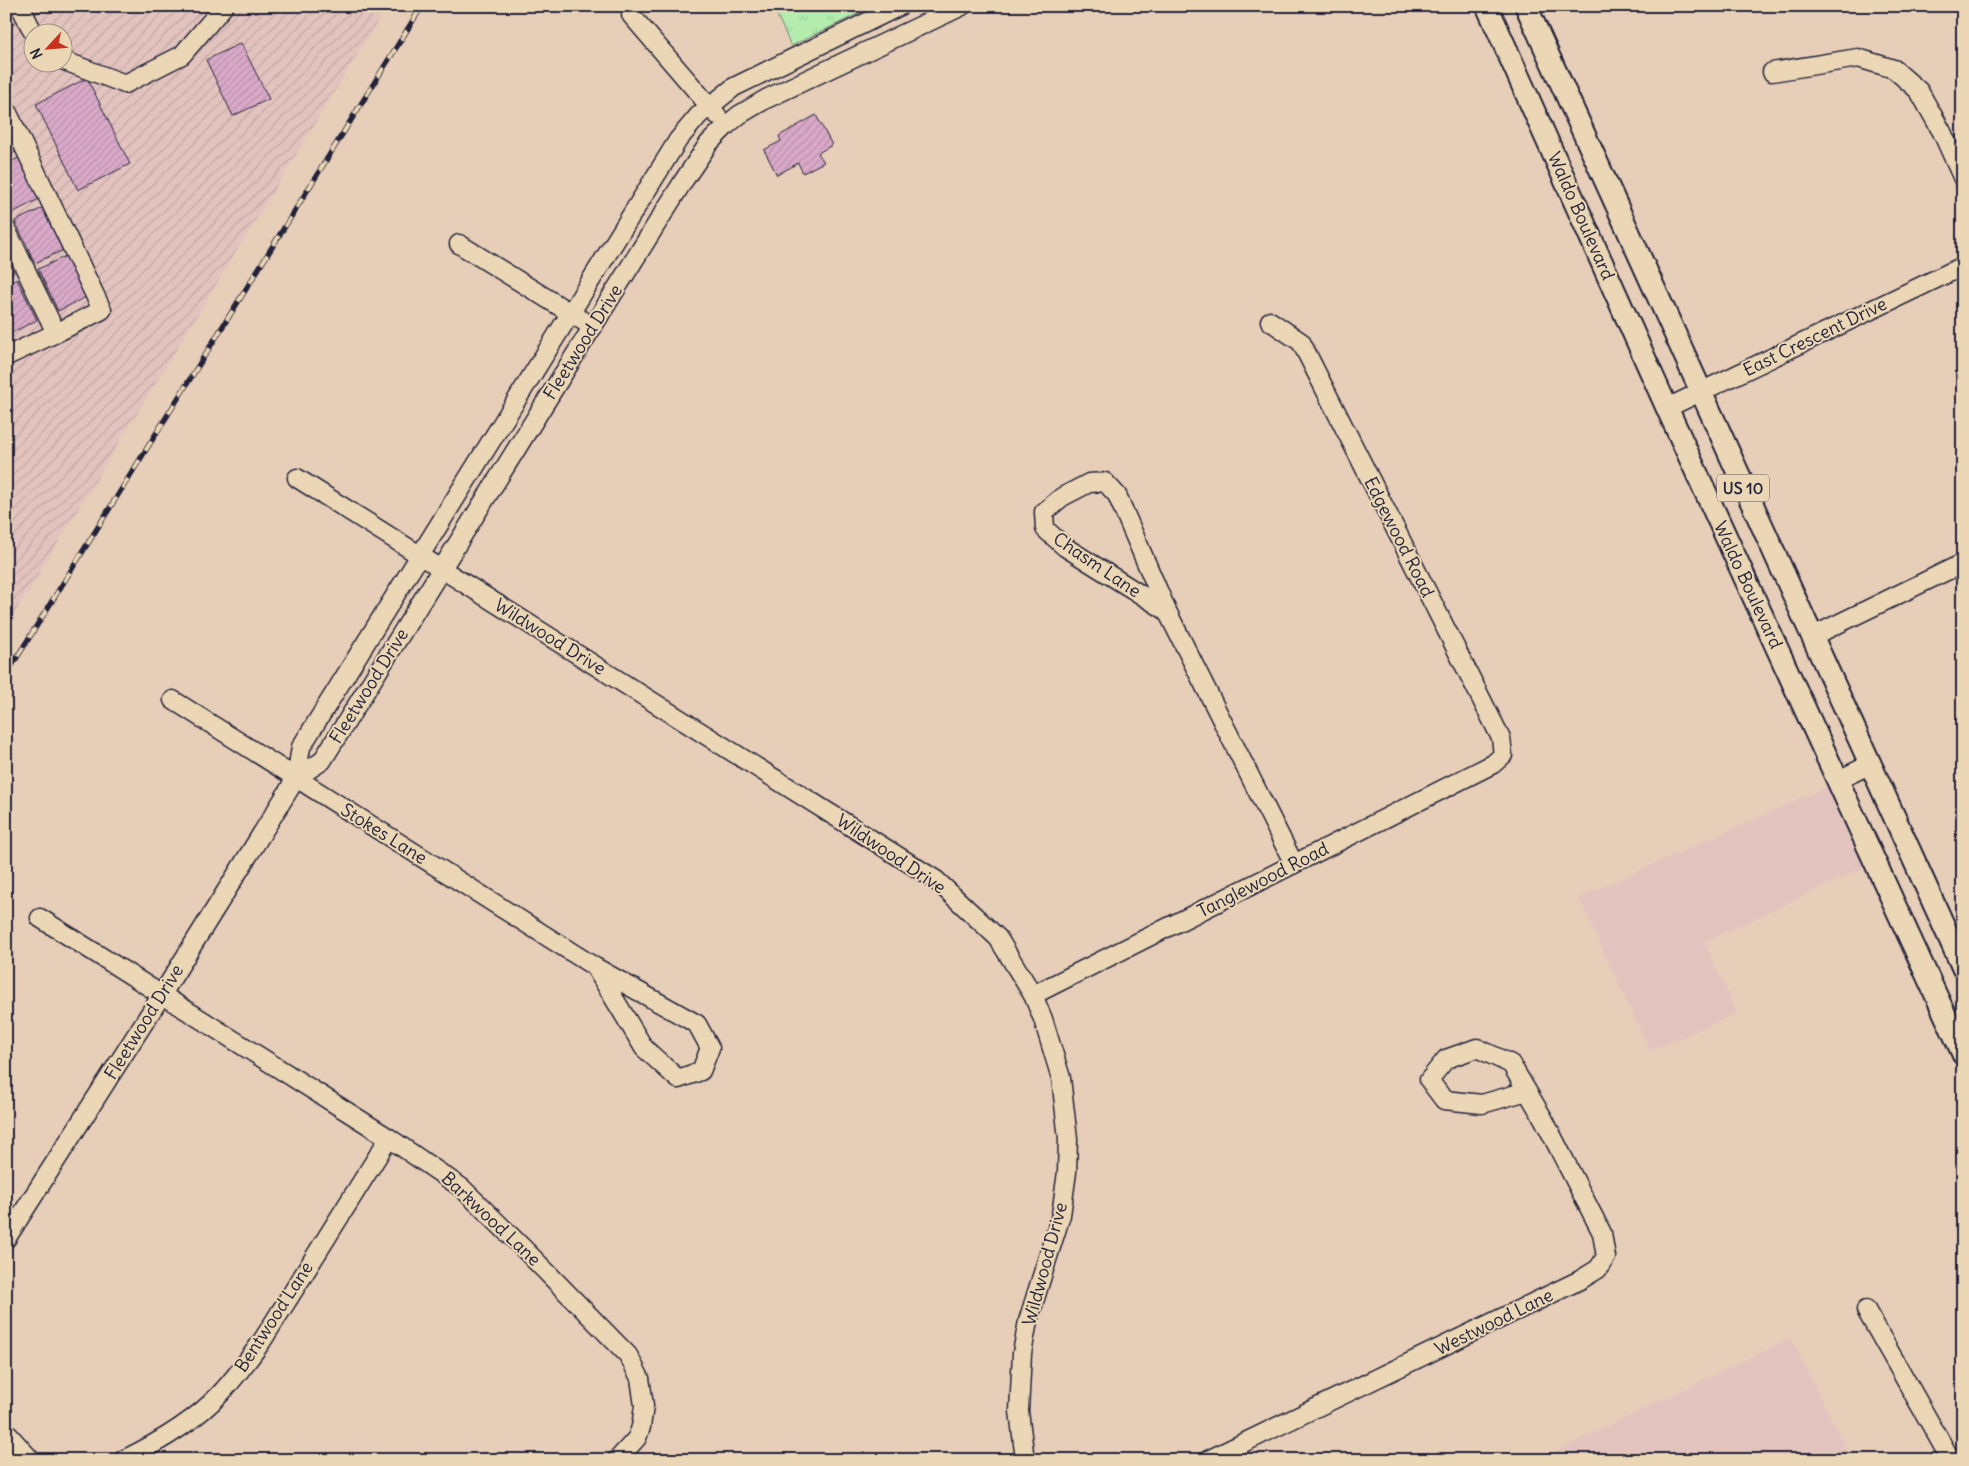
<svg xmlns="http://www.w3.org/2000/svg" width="1969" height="1466" font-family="Delius,sans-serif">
	<defs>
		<pattern id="industrial-furrows" width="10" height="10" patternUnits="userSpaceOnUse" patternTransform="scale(1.25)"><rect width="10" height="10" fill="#e3c3be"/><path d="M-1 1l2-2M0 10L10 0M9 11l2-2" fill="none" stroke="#c2a7a4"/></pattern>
		<pattern id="park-tufts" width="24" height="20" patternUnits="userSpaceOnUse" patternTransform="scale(1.25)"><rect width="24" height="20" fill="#b5edaf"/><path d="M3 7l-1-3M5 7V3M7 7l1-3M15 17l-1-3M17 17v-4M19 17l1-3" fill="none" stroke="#9bcb97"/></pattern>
		<pattern id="building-hatch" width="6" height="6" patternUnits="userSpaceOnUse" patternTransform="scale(1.25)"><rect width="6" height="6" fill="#d9a9c8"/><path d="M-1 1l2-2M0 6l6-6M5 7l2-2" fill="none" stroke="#ba91ad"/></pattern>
	</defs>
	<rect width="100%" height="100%" fill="#e7ceb9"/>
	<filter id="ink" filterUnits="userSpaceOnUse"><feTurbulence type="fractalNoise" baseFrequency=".02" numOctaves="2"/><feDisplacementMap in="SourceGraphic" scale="10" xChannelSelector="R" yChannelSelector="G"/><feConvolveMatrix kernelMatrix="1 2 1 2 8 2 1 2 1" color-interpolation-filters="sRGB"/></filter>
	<g filter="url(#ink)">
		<!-- built -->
		<g fill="#e3c3be">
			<polygon points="1828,786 1865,867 1704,942 1737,1013 1650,1051 1579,898"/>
			<polygon points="1791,1338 1852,1460 1538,1460"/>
		</g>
		<!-- industrial -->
		<path fill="url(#industrial-furrows)" fill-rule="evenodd" d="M6,6H387L6,627ZM32,32H62V62H32Z"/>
		<!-- park -->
		<polygon fill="url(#park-tufts)" stroke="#6c8875" points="773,6 874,6 791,46"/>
		<!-- building -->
		<g fill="url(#building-hatch)" stroke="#22223b">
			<polygon points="31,6 51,6 34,14"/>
			<polygon points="6,7 14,24 6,27"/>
			<polygon points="241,43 269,99 233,116 206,60"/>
			<polygon points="87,78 130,164 78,190 36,104"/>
			<polygon points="816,115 832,145 818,153 824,162 803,173 798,163 777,175 764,150 781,141 779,136"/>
			<polygon points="6,131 16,152 6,156"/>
			<polygon points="19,158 39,199 12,213 6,201 6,164"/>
			<polygon points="43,208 63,250 35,263 15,221"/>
			<polygon points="6,256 14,272 6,276"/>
			<polygon points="66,256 86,297 58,311 38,269"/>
			<polygon points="17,279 37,320 9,334 6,327 6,284"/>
		</g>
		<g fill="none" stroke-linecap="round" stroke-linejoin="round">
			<defs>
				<g id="minor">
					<polyline points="20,6 33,32"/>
					<polyline points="631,15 717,115"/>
					<polyline points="62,60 125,84 182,55 224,6"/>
					<polyline points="1772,72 1858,58 1894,69 1919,91 1942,132 1963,179"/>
					<polyline points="6,109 102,310 56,333"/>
					<polyline points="6,229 56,333 9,355 6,350"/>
					<polyline points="459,244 593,327"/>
					<polyline points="1667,408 1963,266"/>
					<polyline points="297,478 936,880 998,938 1033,995 1043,1019 1061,1078 1068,1139 1067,1172 1061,1215 1028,1321 1022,1353 1019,1411 1025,1460"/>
					<polyline points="1167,611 1065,547 1045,529 1044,512 1062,497 1089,483 1105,482 1117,495 1167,611 1294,864"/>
					<polyline points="1811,637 1963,563"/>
					<polyline points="173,700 595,967 697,1024 710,1048 701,1071 678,1079 644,1048 595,967"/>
					<polyline points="296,778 322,761 684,180 709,143 727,125 739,115 766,99 962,6"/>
					<polyline points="1838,780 1869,765"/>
					<polyline points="40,918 389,1138 462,1188 524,1249 628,1355 640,1378 644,1406 641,1427 637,1438 617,1460"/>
					<polyline points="1033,995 1493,764 1503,755 1501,738 1301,342 1270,321"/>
					<polyline points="6,1239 161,996 287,793 296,778 301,747 678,140 699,115 734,87 900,6"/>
					<polyline points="1866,1310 1951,1460"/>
					<polyline points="6,1432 31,1460"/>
					<path d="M123,1460C158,1443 195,1421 221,1393C236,1377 249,1359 262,1341L389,1138"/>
					<polyline points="1208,1460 1580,1280 1598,1269 1606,1257 1602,1233 1543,1118 1511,1064 1477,1048 1446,1059 1429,1080 1444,1100 1482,1104 1527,1091"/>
				</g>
				<g id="major">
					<polyline points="1487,6 1667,408 1963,1054"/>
					<polyline points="1526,6 1963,968"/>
				</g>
			</defs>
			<!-- minor casing -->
			<use href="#minor" stroke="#22223b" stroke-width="21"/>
			<!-- major casing -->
			<use href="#major" stroke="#22223b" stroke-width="25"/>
			<!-- minor -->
			<use href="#minor" stroke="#ebd7b5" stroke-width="18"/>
			<!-- major -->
			<use href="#major" stroke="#ebd7b5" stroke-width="21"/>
			<defs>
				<polyline id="rail" points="6,675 422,6"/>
			</defs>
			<!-- rail casing -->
			<use href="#rail" stroke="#22223b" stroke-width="5.5"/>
			<!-- rail -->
			<use href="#rail" stroke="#ebd7b5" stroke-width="4" stroke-dasharray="11" stroke-linecap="butt"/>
		</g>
	</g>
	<g text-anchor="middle" stroke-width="4" stroke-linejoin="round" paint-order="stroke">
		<!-- shield labels -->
		<rect fill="#ebd7b5" stroke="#5e5860" stroke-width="1" x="1717" y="474.5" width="52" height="27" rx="4"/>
		<g font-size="16" font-weight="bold" fill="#22223b">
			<text x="1743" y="494">US 10</text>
		</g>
		<!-- street labels -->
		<g font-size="18" fill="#22223b" stroke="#ebd7b5">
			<text transform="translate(1581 216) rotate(66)" y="6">Waldo Boulevard</text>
			<text transform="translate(1815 337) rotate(-26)" y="6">East Crescent Drive</text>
			<text transform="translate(583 342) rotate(-58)" y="6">Fleetwood Drive</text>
			<text transform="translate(1399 537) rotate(63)" y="6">Edgewood Road</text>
			<text transform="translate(1097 565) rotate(34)" y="6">Chasm Lane</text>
			<text transform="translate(1748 585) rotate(65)" y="6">Waldo Boulevard</text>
			<text transform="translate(550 637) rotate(32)" y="6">Wildwood Drive</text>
			<text transform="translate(369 686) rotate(-58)" y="6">Fleetwood Drive</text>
			<text transform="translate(384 834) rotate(32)" y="6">Stokes Lane</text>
			<text transform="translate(891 854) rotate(34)" y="6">Wildwood Drive</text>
			<text transform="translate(1263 880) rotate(-27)" y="6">Tanglewood Road</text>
			<text transform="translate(144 1022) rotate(-58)" y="6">Fleetwood Drive</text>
			<text transform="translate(491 1219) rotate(43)" y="6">Barkwood Lane</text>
			<text transform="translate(1045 1264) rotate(-75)" y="6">Wildwood Drive</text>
			<text transform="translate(274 1317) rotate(-57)" y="6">Bentwood Lane</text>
			<text transform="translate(1494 1322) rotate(-26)" y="6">Westwood Lane</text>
		</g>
	</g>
	<!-- margin -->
	<rect width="1969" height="1466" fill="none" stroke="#ebd7b5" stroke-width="25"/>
	<rect x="12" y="12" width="1944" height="1441" fill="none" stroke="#22223b" stroke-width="2" filter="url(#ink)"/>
	<!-- north arrow -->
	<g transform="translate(48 48) rotate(244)"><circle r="24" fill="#ebd7b5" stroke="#9b8f84"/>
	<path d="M0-4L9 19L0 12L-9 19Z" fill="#c8321e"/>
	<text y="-8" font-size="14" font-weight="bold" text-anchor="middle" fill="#22223b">N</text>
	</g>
</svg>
